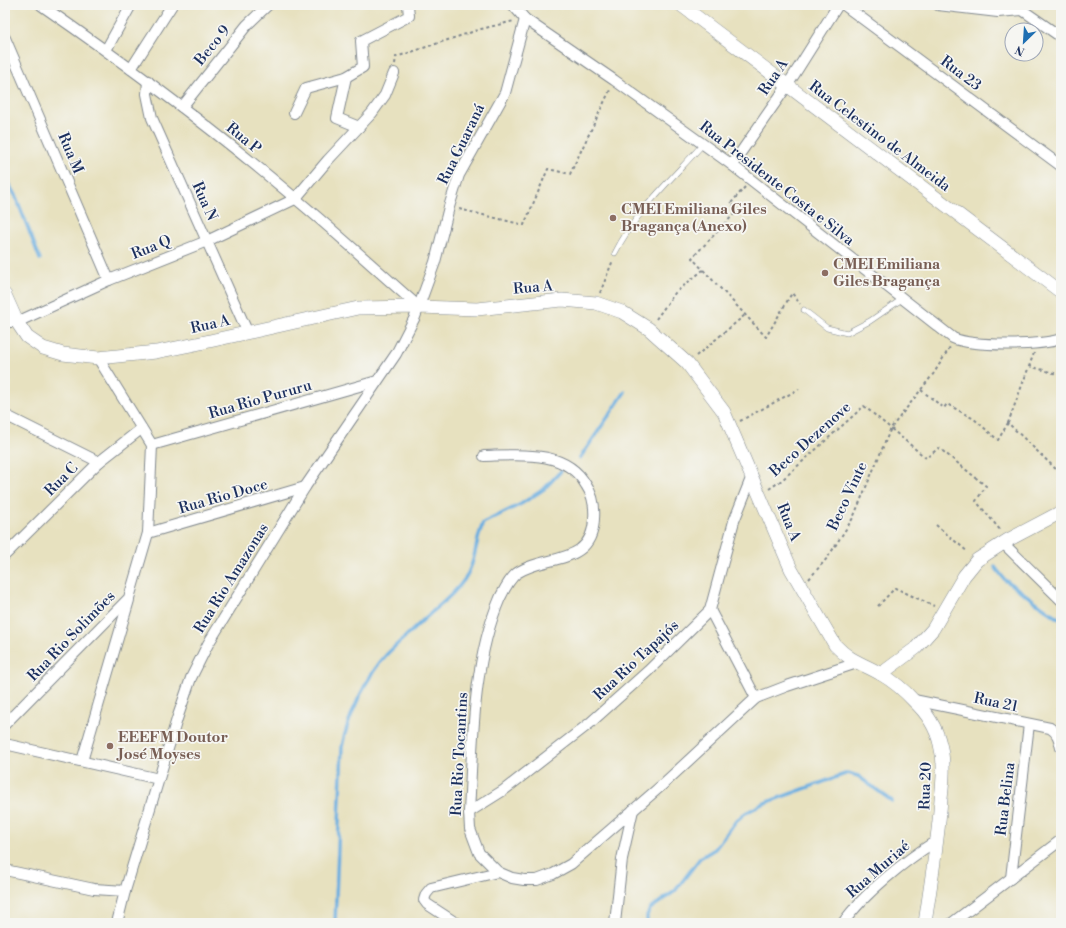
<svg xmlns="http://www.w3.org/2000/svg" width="1066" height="928" font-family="'Libre Bodoni',serif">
	<rect width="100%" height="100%" fill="#f6f6f2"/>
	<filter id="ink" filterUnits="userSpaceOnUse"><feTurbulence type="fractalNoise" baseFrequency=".025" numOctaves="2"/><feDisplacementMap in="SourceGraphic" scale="8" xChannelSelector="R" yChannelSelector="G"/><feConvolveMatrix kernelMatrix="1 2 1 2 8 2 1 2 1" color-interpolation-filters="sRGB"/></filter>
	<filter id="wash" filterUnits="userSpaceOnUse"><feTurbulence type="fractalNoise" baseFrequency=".012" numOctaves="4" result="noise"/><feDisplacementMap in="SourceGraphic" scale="16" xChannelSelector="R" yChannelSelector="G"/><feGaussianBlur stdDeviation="0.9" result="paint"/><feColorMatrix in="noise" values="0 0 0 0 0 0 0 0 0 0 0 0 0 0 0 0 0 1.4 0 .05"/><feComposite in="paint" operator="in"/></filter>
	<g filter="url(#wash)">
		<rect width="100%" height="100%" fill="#e7e1bf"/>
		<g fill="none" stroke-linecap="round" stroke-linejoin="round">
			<!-- stream -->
			<g stroke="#6baee0" stroke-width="3.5">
				<polyline points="5,177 16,197 40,259"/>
				<polyline points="580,458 625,392"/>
				<polyline points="995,567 1005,580 1061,620"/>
				<path d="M335,923L342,747C347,718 367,675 387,654C398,643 411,632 422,621C437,607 452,597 464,580C476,563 475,542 483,523L521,504L544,489L561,471"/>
				<polyline points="647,923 647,915 650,909 675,891 700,858 715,849 736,821 744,814 762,804 848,773 858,776 892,801"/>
			</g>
		</g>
	</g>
	<g filter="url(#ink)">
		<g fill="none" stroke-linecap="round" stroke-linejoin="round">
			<defs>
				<g id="service">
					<path d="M615,253C636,211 672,179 703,144"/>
					<polyline points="804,310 827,328 847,333 870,321 902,299"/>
				</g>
				<g id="minor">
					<path d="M41,5C129,66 215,130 296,199C338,234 378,271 419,307"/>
					<path d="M513,5L525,19L614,80L732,165L953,338C973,347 1039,346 1061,339"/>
					<polyline points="844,5 1061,166"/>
					<polyline points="938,5 998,12 1022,10"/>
					<polyline points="1018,7 1061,37"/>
					<polyline points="5,38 109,280"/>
					<polyline points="106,50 131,5"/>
					<polyline points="131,69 172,5"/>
					<polyline points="346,77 337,118 359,127"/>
					<polyline points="148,81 147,94 152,118 247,331"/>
					<polyline points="182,107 247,25 268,5"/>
					<polyline points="294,113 306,88 346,77 363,67 361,41 409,16 408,5"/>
					<polyline points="732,165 787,86 838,5"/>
					<polyline points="5,322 17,322 109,280 207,241 295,199 328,160 372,113 385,95 394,73"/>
					<polyline points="5,415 99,462"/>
					<polyline points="152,445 377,381"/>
					<path d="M484,456C519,455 566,449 586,485C593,495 595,507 594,519C592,567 544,554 517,573C509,579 504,590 500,598C472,663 473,743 469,812L470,829L479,853L498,872L512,878L524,880H537L553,874L571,864L661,786L756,698L787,686L857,663"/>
					<polyline points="148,533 305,487"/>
					<polyline points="1003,543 1061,600"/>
					<polyline points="5,555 99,462 141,429"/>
					<polyline points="710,610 756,698"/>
					<path d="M914,700L1050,728C1058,733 1059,739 1061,748"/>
					<polyline points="5,724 129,598 148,533 152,445 98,358"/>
					<polyline points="5,744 159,779"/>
					<polyline points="82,761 129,600"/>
					<polyline points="469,812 504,790 590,723 648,671 710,610 734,521 752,476"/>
					<polyline points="5,870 94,889 125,891"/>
					<polyline points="1011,878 1029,724"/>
					<polyline points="117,923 125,891 177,719 191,678 208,644 305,487 396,354 415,317 435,262 449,207 459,175 505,93 525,19"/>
					<polyline points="456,923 427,904 424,900 426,894 431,888 498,872"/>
					<polyline points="615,923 622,859 633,810"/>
					<path d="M843,923C864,893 906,860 936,841"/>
					<polyline points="952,923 1061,840"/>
				</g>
				<g id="tertiary">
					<polyline points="681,5 1061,292"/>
					<path d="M5,295L17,322L27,337L43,348L63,354L98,358L156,352L196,344L358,308L419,307L477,309L562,300L596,303L622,312L649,329L687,363L724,412L791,569L835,645C851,662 862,663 881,674C893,681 905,691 914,701C927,713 936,727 940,744C945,763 943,781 941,799C938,841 931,882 925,923"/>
					<polyline points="881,674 916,648 933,629 964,576 977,560 1008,540 1061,512"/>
				</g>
			</defs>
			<!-- service casing -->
			<use href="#service" stroke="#81888e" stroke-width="6"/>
			<!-- minor casing -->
			<use href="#minor" stroke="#81888e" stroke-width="12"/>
			<!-- tertiary casing -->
			<use href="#tertiary" stroke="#81888e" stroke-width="14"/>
			<!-- path -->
			<g stroke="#81888e" stroke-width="2" stroke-dasharray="3 3" stroke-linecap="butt">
				<polyline points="395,64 396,57 481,29 514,21"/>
				<polyline points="745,187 731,203 738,210 692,258 766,337 792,293 800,304"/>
				<polyline points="459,209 524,225 548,169 570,174 610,90"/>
				<polyline points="600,293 613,260"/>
				<polyline points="656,319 675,293 703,270"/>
				<polyline points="1034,353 1008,423 1061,474"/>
				<polyline points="696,356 745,315"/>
				<polyline points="1029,366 1061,375"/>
				<polyline points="921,390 944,408 947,404 974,419 998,440 1008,423"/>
				<polyline points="740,421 799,389"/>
				<polyline points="769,489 782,480 864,406 926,458 939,448 986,486 976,501 1001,531"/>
				<polyline points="936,525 968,552"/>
				<polyline points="809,579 828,557 853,518 891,428 934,373 950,347"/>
				<polyline points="878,606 895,588 934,606"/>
			</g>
			<!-- service -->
			<use href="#service" stroke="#fff" stroke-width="5"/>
			<!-- minor -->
			<use href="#minor" stroke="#fff" stroke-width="10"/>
			<!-- tertiary -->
			<use href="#tertiary" stroke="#fff" stroke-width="13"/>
		</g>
	</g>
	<!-- markers -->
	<g fill="#8d6e63" stroke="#f6f6f2" stroke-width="1.5">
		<circle cx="613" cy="218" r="4"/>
		<circle cx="825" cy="273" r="4"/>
		<circle cx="110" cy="746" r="4"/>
	</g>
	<g text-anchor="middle" stroke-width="3.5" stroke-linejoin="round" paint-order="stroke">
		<!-- street labels -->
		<g font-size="15" fill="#1b2f5e" stroke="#f6f6f2">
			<text transform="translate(212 45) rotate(-51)" y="5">Beco 9</text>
			<text transform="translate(961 73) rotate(37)" y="5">Rua 23</text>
			<text transform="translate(773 77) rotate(-56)" y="5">Rua A</text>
			<text transform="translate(880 136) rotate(37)" y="5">Rua Celestino de Almeida</text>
			<text transform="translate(244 138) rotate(39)" y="5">Rua P</text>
			<text transform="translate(461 144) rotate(-64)" y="5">Rua Guaraná</text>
			<text transform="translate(71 153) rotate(67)" y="5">Rua M</text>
			<text transform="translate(777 183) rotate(38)" y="5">Rua Presidente Costa e Silva</text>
			<text transform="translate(205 201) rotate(66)" y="5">Rua N</text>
			<text transform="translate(151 247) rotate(-22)" y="5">Rua Q</text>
			<text transform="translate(533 287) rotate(-5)" y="5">Rua A</text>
			<text transform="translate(210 324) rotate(-13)" y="5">Rua A</text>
			<text transform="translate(260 399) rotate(-16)" y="5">Rua Rio Pururu</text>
			<text transform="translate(810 439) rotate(-42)" y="5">Beco Dezenove</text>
			<text transform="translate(61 479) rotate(-45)" y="5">Rua C</text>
			<text transform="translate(223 496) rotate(-16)" y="5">Rua Rio Doce</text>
			<text transform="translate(847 496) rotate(-65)" y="5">Beco Vinte</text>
			<text transform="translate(789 522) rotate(68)" y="5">Rua A</text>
			<text transform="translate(231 578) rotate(-58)" y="5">Rua Rio Amazonas</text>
			<text transform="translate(71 636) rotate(-46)" y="5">Rua Rio Solimões</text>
			<text transform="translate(636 660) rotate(-43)" y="5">Rua Rio Tapajós</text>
			<text transform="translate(996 702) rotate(12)" y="5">Rua 21</text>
			<text transform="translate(459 754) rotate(-87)" y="5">Rua Rio Tocantins</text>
			<text transform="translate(925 786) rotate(-88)" y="5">Rua 20</text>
			<text transform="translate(1005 799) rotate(-83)" y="5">Rua Belina</text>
			<text transform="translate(878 869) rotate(-41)" y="5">Rua Muriaé</text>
		</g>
		<!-- education labels -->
		<g font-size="15" font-weight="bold" fill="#785e54" stroke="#f6f6f2" text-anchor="start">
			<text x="621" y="214">CMEI Emiliana Giles<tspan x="621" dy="17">Bragança (Anexo)</tspan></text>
			<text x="833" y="269">CMEI Emiliana<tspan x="833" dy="17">Giles Bragança</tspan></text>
			<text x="118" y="742">EEEFM Doutor<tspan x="118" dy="17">José Moyses</tspan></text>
		</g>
	</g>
	<!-- margin -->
	<rect width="1066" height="928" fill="none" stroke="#f6f6f2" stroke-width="20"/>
	<!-- north arrow -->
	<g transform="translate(1024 42) rotate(205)"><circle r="19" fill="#f6f6f2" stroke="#9ea6b7"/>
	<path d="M0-3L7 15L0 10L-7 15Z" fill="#1f6fb2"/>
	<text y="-6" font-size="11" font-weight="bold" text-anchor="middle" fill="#1b2f5e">N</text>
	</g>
</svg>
